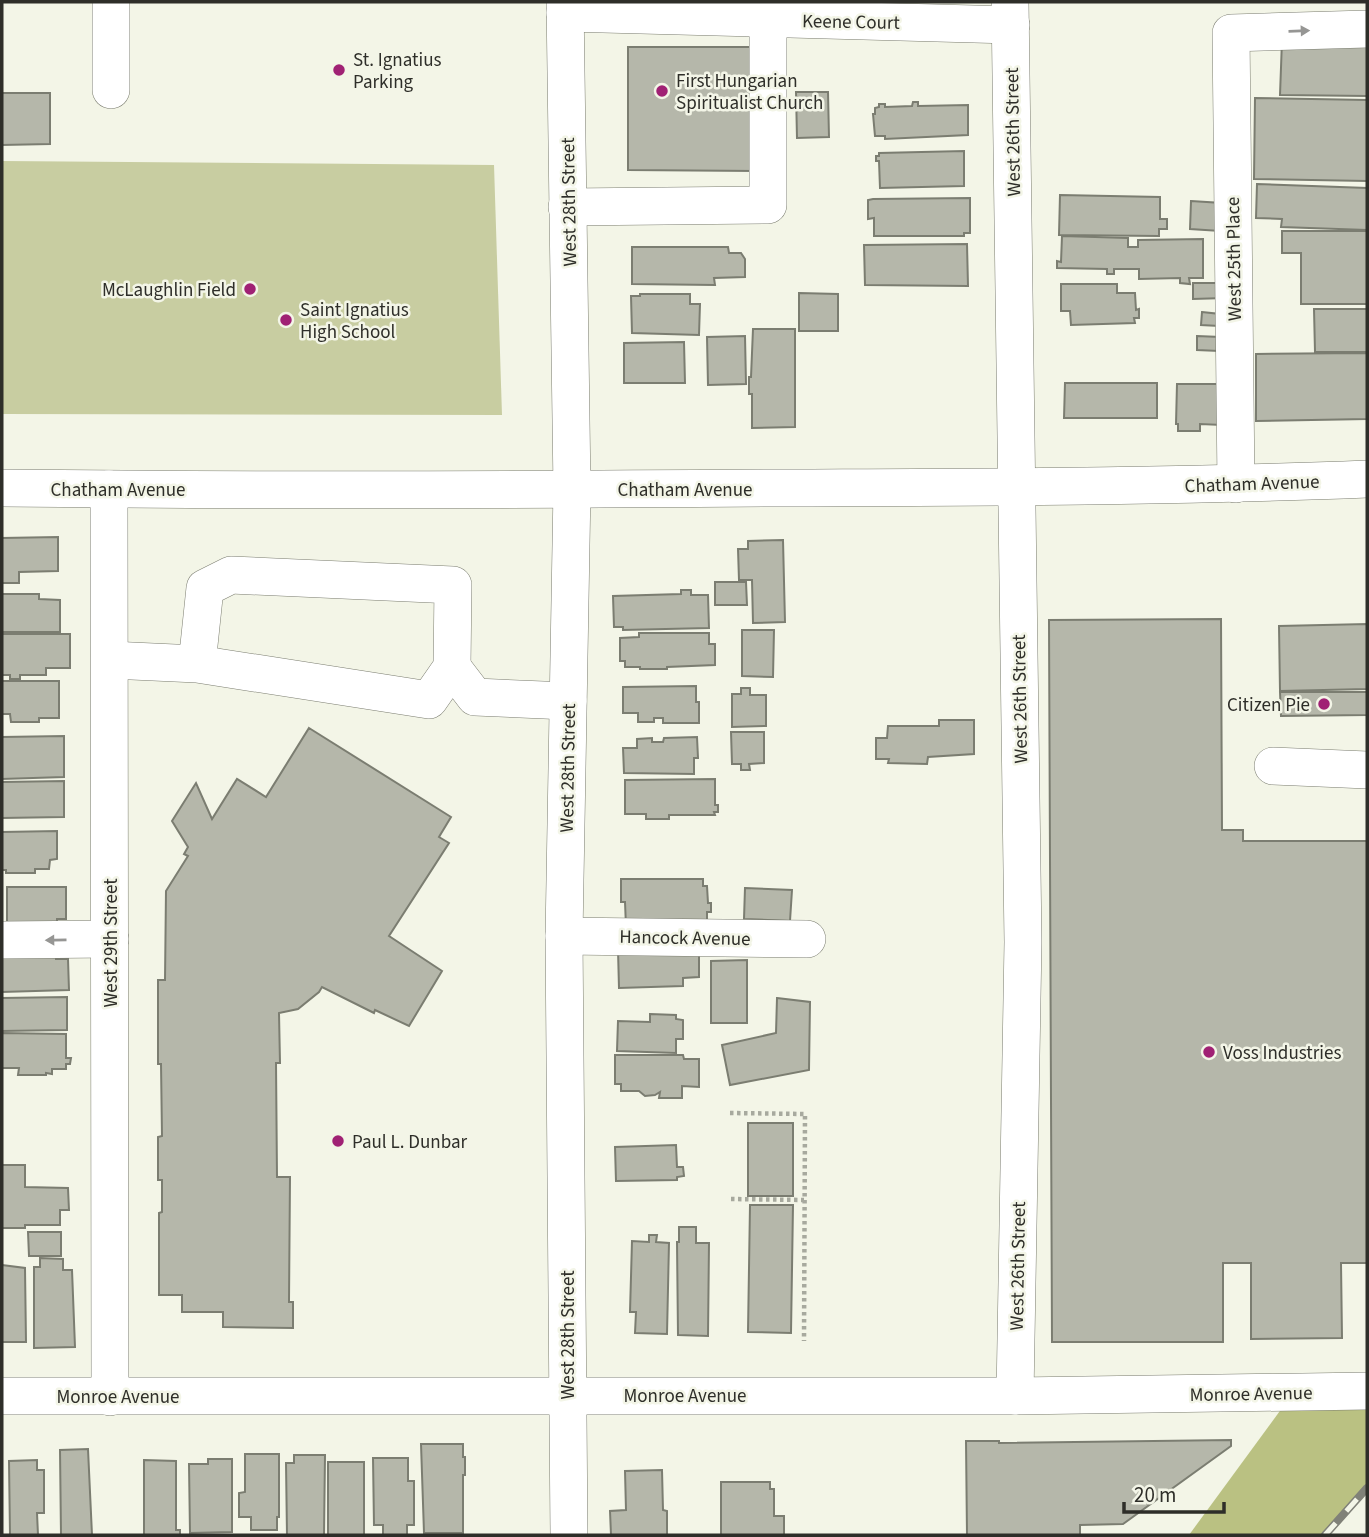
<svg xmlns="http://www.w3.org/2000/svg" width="1369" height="1537" font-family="'Source Sans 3',sans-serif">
	<rect width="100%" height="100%" fill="#f3f5e7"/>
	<!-- green -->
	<polygon fill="#c8cda1" points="2,161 494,165 502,415 2,414"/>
	<!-- forest -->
	<polygon fill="#bac182" points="1367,1391 1367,1488 1325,1535 1189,1535 1293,1393"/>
	<!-- building -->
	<g fill="#b5b7aa" stroke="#7b7d71" stroke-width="2">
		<polygon points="1282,40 1367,40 1367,96 1280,95"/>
		<polygon points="628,47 757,47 756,171 628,170"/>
		<polygon points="796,92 828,92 829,137 797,138"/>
		<polygon points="2,93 50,93 50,144 2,145"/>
		<polygon points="1255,98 1367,100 1367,181 1254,179"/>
		<polygon points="913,102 918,102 918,106 968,105 968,135 885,139 885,136 875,136 873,114 875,114 875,108 879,107 879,104 885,104 885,107 912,106"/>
		<polygon points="964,151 964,186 880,188 879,161 876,161 876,156 879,156 879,153"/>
		<polygon points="1257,184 1367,188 1367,230 1281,227 1282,219 1256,218"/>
		<polygon points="1060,195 1160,197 1160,219 1167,219 1167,229 1159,229 1159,236 1059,235"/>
		<polygon points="970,198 970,233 964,233 964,236 874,236 874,218 868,219 868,200 873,199"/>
		<polygon points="1191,201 1222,203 1220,231 1190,229"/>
		<polygon points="1282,231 1367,231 1367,304 1301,304 1301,253 1282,253"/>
		<polygon points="1062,236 1128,238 1128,247 1138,247 1138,240 1203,239 1203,278 1189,278 1190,284 1180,283 1180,278 1139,279 1139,269 1114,269 1114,274 1107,274 1107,269 1057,268 1057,261 1061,262"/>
		<polygon points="967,244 968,286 865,285 864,245"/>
		<polygon points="632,247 728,247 729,253 741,253 745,259 745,277 714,278 715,285 632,284"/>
		<polygon points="1193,283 1224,283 1225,298 1193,299"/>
		<polygon points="1061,284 1117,284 1117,293 1135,293 1136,310 1139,309 1139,318 1134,318 1135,323 1071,325 1070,311 1061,311"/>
		<polygon points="799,293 838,294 838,331 799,331"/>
		<polygon points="640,294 690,294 690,304 700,304 699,335 632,333 631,296 640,296"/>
		<polygon points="1314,309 1367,309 1367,352 1315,352"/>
		<polygon points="1202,312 1220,314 1219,326 1201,325"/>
		<polygon points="753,329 795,329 795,427 752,428 752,394 749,394 749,377 751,377"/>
		<polygon points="745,336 746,384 708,385 707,337"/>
		<polygon points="1197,336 1220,337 1219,351 1197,350"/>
		<polygon points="684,342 685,383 624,383 624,343"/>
		<polygon points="1367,353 1367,419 1256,421 1256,354"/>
		<polygon points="1065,383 1157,383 1157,418 1064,418"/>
		<polygon points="1177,384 1222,384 1222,425 1200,424 1200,431 1178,431 1178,424 1176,424"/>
		<polygon points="58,537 58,571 19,572 19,583 2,583 2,538"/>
		<polygon points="783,540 785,622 753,623 752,580 739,580 738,549 748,549 748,541"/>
		<polygon points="715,582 746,582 747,605 715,605"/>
		<polygon points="681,590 691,590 691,595 708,595 709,628 623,630 623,627 614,627 613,596 681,594"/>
		<polygon points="2,594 39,594 39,599 60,600 60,632 2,632"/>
		<polygon points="1221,619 1222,830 1243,830 1243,841 1367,841 1367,1263 1341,1263 1342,1338 1251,1339 1251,1263 1223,1263 1223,1342 1052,1342 1049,620"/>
		<polygon points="1367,624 1367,689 1280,691 1279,626"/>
		<polygon points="742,630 774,630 773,677 742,676"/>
		<polygon points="639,633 709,633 709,644 715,644 715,665 667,667 667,669 640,669 640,667 625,667 625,661 620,661 620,638 639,637"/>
		<polygon points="2,634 70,634 70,668 46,668 46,675 20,675 20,679 10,679 10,675 2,675"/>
		<polygon points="2,681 59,681 59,718 39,718 39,722 11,722 10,714 2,714"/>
		<polygon points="696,686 696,702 699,702 699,723 663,723 663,718 654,718 654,722 638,722 638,713 623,713 623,687"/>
		<polygon points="741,688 750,688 750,695 766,695 766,726 732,727 732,694 741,694"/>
		<polygon points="1280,692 1367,692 1367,715 1281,716"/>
		<polygon points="939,720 974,720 974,754 928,757 927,764 888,763 889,759 876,759 876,738 887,738 888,726 939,726"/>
		<polygon points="309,728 451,817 439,837 449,843 389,936 442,971 409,1026 375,1010 374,1013 322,987 319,992 298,1009 279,1013 280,1063 276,1063 277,1177 290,1177 289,1302 293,1302 293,1328 223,1327 223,1312 182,1312 182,1295 159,1295 159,1213 162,1212 162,1180 158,1180 158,1137 162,1136 161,1064 158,1064 158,980 165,980 166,891 188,856 184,854 188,847 172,821 196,783 212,819 237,779 266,797"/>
		<polygon points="731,732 764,732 764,763 749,764 750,770 741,770 741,764 732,764"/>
		<polygon points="64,736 64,777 2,779 2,737"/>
		<polygon points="697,737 698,758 694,758 694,774 624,773 623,748 637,748 637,739 652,738 652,742 663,742 664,738"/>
		<polygon points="715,779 715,805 718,805 718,812 714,812 715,815 669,815 669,819 646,819 646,814 625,814 625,780"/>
		<polygon points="64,781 64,817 2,818 2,782"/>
		<polygon points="57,831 57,859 50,860 49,869 35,869 35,873 6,873 6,870 2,870 2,832"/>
		<polygon points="621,879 703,879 703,886 707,886 708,903 711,903 711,912 707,912 707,933 626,927 625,902 621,902"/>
		<polygon points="7,887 66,887 66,919 57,919 57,923 7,923"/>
		<polygon points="745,888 792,890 790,921 744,919"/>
		<polygon points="699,947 699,977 683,978 683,986 619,988 618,950"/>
		<polygon points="56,956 56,959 68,959 69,990 2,992 2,957"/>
		<polygon points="747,960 747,1023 711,1023 711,961"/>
		<polygon points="67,997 67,1030 2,1031 2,998"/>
		<polygon points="777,998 810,1002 809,1070 730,1085 722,1045 776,1033"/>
		<polygon points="650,1014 676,1015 676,1019 683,1020 683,1039 676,1039 676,1053 617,1051 618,1021 650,1022"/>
		<polygon points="2,1033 66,1034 66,1058 71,1058 70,1064 66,1064 66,1069 52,1069 52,1074 46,1073 46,1075 18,1075 19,1068 2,1068"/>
		<polygon points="615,1055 683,1055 684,1059 699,1059 699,1087 682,1086 682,1098 659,1098 660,1092 655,1095 645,1096 639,1091 621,1091 621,1084 615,1084"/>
		<rect x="748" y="1123" width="45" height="73"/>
		<polygon points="676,1145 677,1167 683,1167 684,1176 677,1177 677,1180 616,1181 615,1147"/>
		<polygon points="2,1165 25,1165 25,1187 68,1188 69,1210 60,1210 60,1225 25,1225 25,1228 2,1228"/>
		<polygon points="750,1205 793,1205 791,1333 748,1332"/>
		<polygon points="679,1227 696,1227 696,1243 709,1243 708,1336 678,1335 677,1242 679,1242"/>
		<polygon points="28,1232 61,1232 61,1256 29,1256"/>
		<polygon points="649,1235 657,1235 656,1242 669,1243 667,1334 635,1333 636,1312 630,1312 632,1241 649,1242"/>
		<polygon points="40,1258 63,1259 63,1270 72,1270 75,1347 34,1348 34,1267 40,1267"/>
		<polygon points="2,1265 25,1268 26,1342 2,1342"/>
		<polygon points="1231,1440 1231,1446 1123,1524 1080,1525 1080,1535 967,1535 966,1441 999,1441 999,1443"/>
		<polygon points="421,1444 463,1444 463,1457 465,1457 465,1475 463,1475 463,1533 424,1533"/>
		<polygon points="88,1449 92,1535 61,1535 60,1450"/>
		<polygon points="245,1454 279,1454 279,1517 277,1517 277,1530 251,1530 251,1517 239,1517 239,1493 245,1492"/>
		<polygon points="294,1455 325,1455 324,1535 287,1535 286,1463 294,1463"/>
		<polygon points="373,1458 408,1458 408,1481 414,1481 414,1525 407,1525 407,1535 383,1535 383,1525 374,1525"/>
		<polygon points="208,1459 232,1459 232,1532 190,1533 189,1464 208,1464"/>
		<polygon points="37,1460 37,1470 44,1470 44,1513 37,1513 38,1535 10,1535 9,1461"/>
		<polygon points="144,1460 176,1461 176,1530 180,1530 180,1535 144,1535"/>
		<rect x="328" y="1462" width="36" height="73"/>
		<polygon points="662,1470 663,1510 667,1511 667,1535 611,1535 610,1511 626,1510 625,1471"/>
		<polygon points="721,1482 770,1482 770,1489 774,1489 774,1516 784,1516 784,1535 721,1535"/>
	</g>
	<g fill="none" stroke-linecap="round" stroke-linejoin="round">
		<defs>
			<g id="minor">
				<polyline points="565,2 572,489 564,936 569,1535"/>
				<polyline points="1010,2 1023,942 1015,1396"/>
				<polyline points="565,13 1011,25"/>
				<polyline points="111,90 111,2"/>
				<polyline points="567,207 768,205 768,18"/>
				<polyline points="1236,484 1231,33 1367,29"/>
				<path d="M2,488C260,491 519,490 777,488C974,487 1171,487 1367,479"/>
				<polyline points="109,489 110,1397"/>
				<polyline points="110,660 197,664 429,700 452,667 453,585 231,575 205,588 197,664"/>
				<polyline points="452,667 475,697 568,701"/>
				<polyline points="1273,766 1367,770"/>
				<polyline points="564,936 807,939"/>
				<polyline points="2,940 110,939"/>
				<polyline points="2,1396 1015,1396 1367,1391"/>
			</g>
		</defs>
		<!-- minor casing -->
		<use href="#minor" stroke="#7b7d70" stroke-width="38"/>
		<!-- path -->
		<g stroke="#a7a99e" stroke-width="4.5" stroke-dasharray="3.5 3.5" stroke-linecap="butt">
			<polyline points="730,1113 805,1114 804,1341"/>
			<polyline points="731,1199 804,1200"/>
		</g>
		<!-- minor -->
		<use href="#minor" stroke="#fff" stroke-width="37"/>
		<defs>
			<polyline id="rail" points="1325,1535 1367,1488"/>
		</defs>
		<!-- rail casing -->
		<use href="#rail" stroke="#808178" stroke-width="8"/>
		<!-- rail -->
		<use href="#rail" stroke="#f3f5e7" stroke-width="5" stroke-dasharray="16" stroke-linecap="butt"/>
	</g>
	<!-- one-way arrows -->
	<defs><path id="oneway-solid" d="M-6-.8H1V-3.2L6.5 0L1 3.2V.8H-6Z" transform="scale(1.75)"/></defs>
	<g fill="#969694">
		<use href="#oneway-solid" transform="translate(1299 31) rotate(-2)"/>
		<use href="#oneway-solid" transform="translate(56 940) rotate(179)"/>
	</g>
	<!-- markers -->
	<g fill="#a02174" stroke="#f3f5e7" stroke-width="2.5">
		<circle cx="339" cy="70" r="7"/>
		<circle cx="662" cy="91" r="7"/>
		<circle cx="250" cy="289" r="7"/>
		<circle cx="286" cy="320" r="7"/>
		<circle cx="1324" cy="704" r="7"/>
		<circle cx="1209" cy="1052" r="7"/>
		<circle cx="338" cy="1141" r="7"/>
	</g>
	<g text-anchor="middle" stroke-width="5" stroke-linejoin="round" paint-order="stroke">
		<!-- street labels -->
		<g font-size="19" fill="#2e2e29" stroke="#f3f5e7">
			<text transform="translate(851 21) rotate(1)" y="7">Keene Court</text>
			<text transform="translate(1012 132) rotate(-91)" y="7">West 26th Street</text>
			<text transform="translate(568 202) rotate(-91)" y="7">West 28th Street</text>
			<text transform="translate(1233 259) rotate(-91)" y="7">West 25th Place</text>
			<text transform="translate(1252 483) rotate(-2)" y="7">Chatham Avenue</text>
			<text x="118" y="496">Chatham Avenue</text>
			<text x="685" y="496">Chatham Avenue</text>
			<text transform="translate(1019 699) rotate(-91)" y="7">West 26th Street</text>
			<text transform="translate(567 768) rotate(-89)" y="7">West 28th Street</text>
			<text transform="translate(685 937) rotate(1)" y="7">Hancock Avenue</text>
			<text transform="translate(110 943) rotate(-90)" y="7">West 29th Street</text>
			<text transform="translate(1017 1266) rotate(-89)" y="7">West 26th Street</text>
			<text transform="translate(567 1335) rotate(-90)" y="7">West 28th Street</text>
			<text transform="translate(1251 1393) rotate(-1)" y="7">Monroe Avenue</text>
			<text x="685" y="1402">Monroe Avenue</text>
			<text x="118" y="1403">Monroe Avenue</text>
		</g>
		<!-- poi labels -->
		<g font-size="19" fill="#2e2e29" stroke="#f3f5e7" text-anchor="start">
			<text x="353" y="66">St. Ignatius<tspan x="353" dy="22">Parking</tspan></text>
			<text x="676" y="87">First Hungarian<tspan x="676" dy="22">Spiritualist Church</tspan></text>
			<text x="236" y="296" text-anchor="end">McLaughlin Field</text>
			<text x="300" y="316">Saint Ignatius<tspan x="300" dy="22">High School</tspan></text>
			<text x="1310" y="711" text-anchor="end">Citizen Pie</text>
			<text x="1223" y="1059">Voss Industries</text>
			<text x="352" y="1148">Paul L. Dunbar</text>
		</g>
	</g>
	<!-- border -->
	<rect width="1369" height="1537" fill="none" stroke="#2e2e29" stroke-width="7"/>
	<!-- scale -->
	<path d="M1124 1502v10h100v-10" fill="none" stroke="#2e2e29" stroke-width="3.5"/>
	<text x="1134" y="1502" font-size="21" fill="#2e2e29" stroke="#f3f5e7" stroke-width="5" paint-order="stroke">20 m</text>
</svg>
